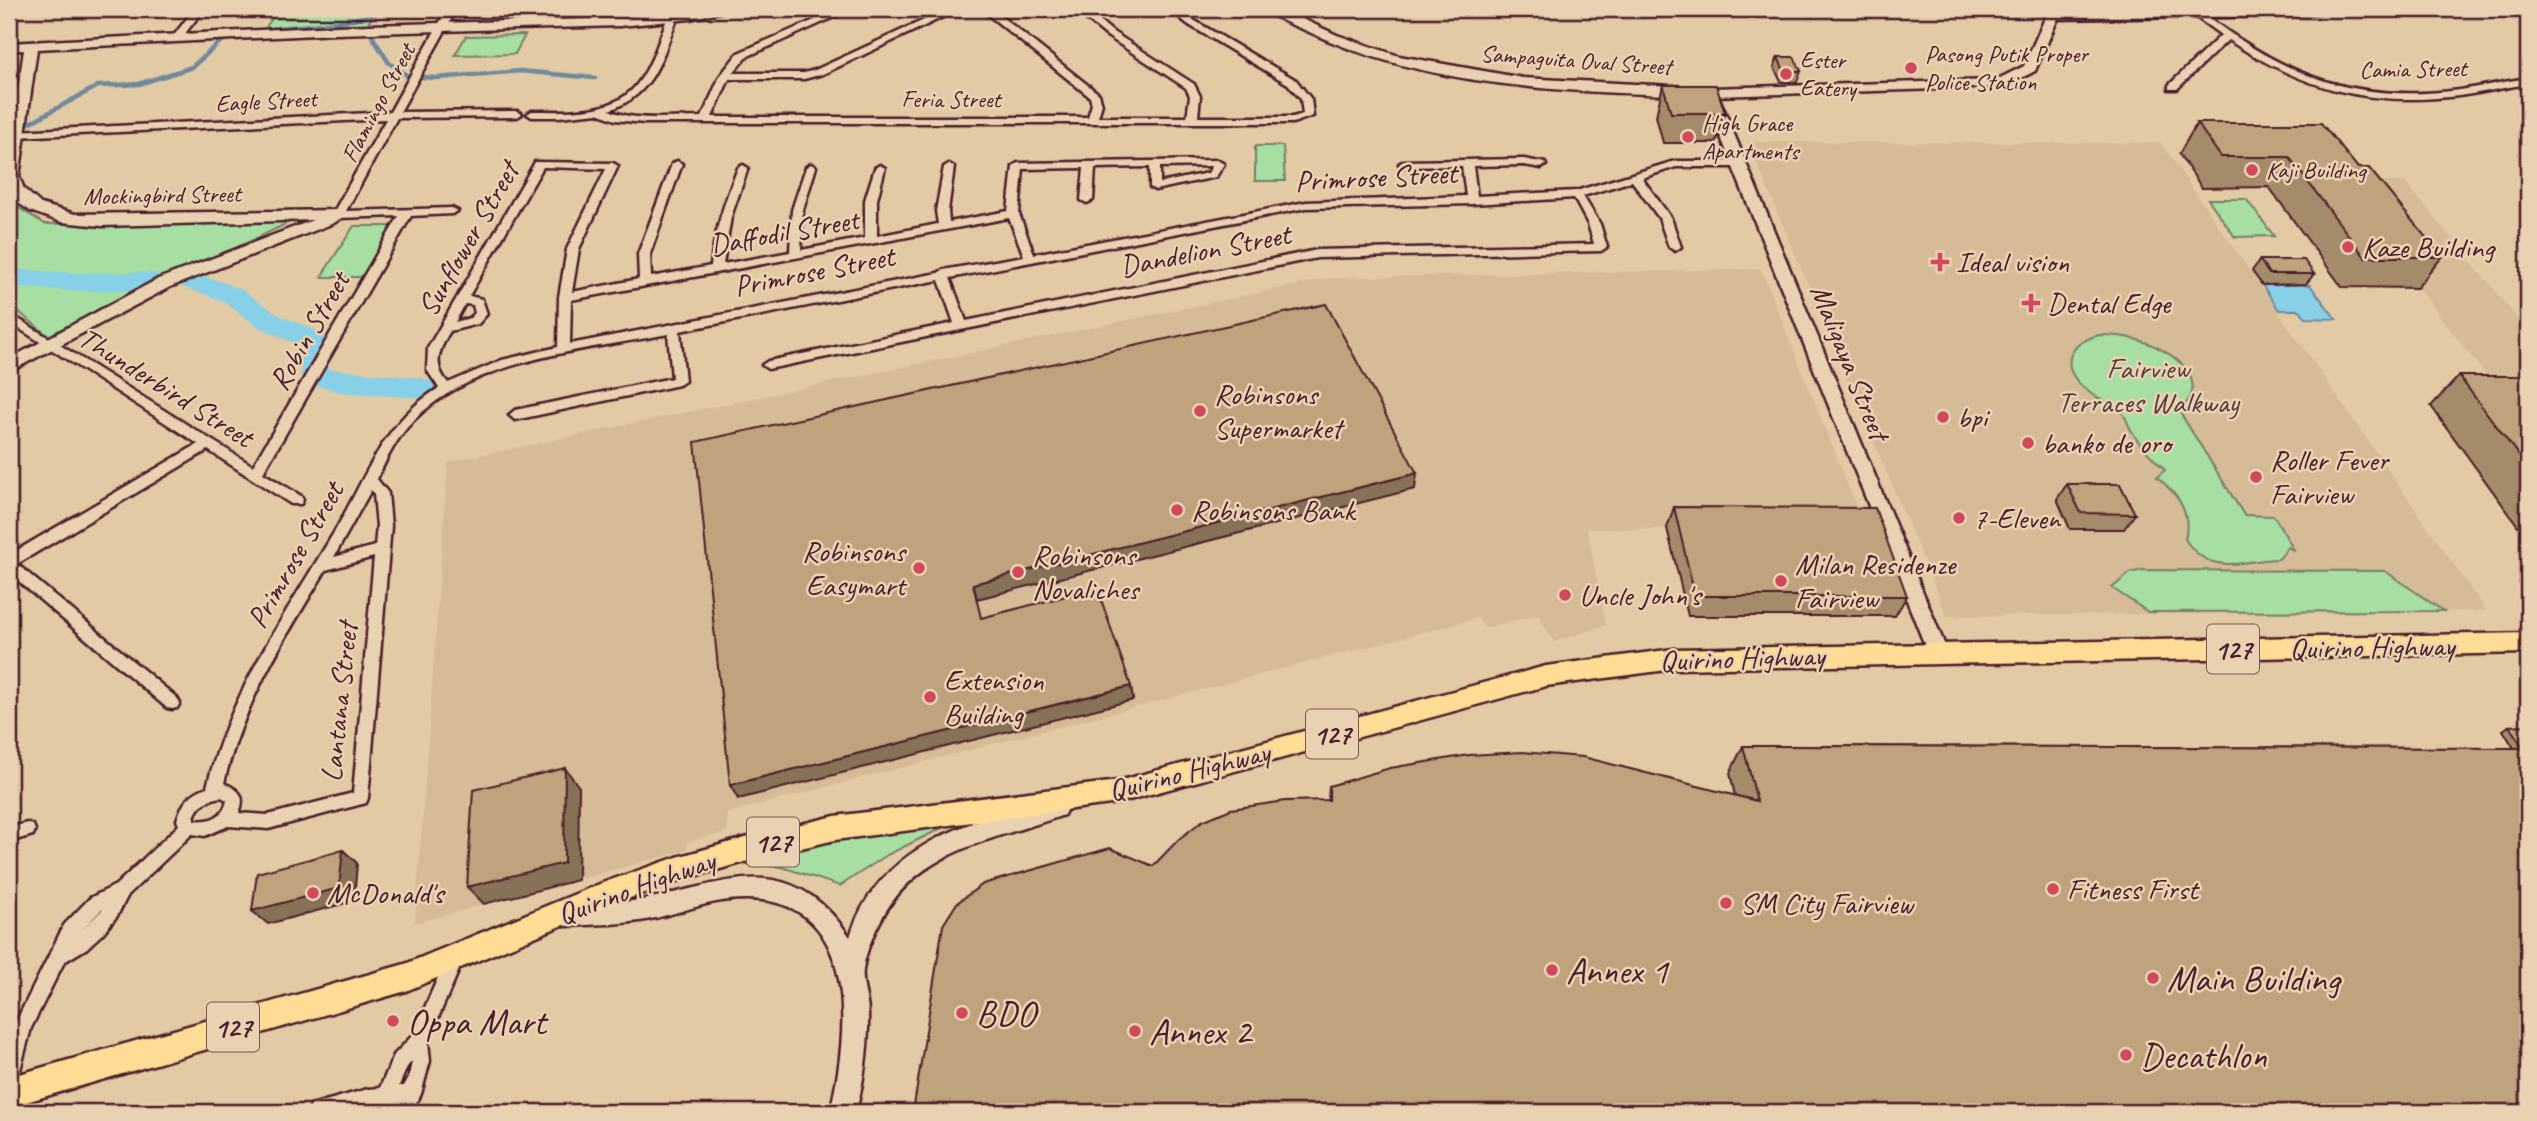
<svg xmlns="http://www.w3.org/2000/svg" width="2537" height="1121" font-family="Caveat,sans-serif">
	<rect width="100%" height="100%" fill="#e2caa5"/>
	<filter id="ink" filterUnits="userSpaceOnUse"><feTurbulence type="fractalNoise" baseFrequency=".0143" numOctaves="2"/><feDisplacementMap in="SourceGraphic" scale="14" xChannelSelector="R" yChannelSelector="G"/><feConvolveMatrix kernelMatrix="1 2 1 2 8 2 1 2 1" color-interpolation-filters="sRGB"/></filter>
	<g filter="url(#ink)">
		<!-- built -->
		<g fill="#d5bb96">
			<polygon points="1748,142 2161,143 2486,611 1947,616"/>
			<polygon points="2336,182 2405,182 2528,331 2528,429"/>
			<polygon points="1761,269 1865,528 1587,529 1606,625 1554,642 1538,615 1485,628 1478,618 727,813 727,832 687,842 687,850 415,923 448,462 1330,278"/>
		</g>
		<!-- green -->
		<g fill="#a7dea2" stroke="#787e66" stroke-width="2">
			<polygon points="278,9 376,9 368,24 265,29"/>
			<polygon points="525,35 515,54 455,55 466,36"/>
			<polygon points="1255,146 1283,146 1285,181 1255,181"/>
			<polygon points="2208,199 2246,199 2274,236 2235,237"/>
			<polygon points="9,202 45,224 292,221 50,337 9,304"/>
			<polygon points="354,226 394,226 363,277 321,277"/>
			<path d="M2099,335C2113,335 2125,336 2138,340C2171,349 2215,380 2179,411L2244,515L2274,516L2294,550L2288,547L2279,559C2242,559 2211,579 2185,539C2192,512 2177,494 2157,477L2165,470C2151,456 2139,445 2130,428C2127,422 2124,412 2119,409C2111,403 2099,400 2090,393C2060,371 2063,345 2099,335Z"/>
			<polygon points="2142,570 2385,571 2443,611 2148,612 2112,588 2130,573"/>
			<polygon points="948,825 887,855 840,886 782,867 737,864 839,833"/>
		</g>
		<!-- water -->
		<polygon fill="#87d0e8" stroke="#6f899c" stroke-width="2" points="2262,285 2310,285 2336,319 2306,318 2300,310 2279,310"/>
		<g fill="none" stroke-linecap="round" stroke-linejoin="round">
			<!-- stream -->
			<g stroke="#6f899c" stroke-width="4.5">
				<polyline points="367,28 389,63 408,76 436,78 520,71 595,78"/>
				<path d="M257,31C300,24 347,26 387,9"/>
				<polyline points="9,134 98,86 139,84 192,67 221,41 230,38"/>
			</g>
			<!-- river -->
			<g fill="#87d0e8" fill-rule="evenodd">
				<polygon points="9,269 74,273 150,272 159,275 163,281 159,287 150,290 74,291 9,287"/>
				<polygon points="189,271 239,288 279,315 322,333 326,340 328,369 421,378 431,381 435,388 431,395 421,398 340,392 305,382 301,375 299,345 259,327 221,300 180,286 176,280 180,274"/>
			</g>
			<defs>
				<g id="street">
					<polygon points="194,9 204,9 180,40 174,40 172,38"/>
					<polygon points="447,9 457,9 400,112 517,111 522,114 517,117 397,118 346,211 452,208 458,211 452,214 411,216 263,473 301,496 303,500 301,504 291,504 208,450 17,564 177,698 180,703 177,708 172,709 167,708 9,573 9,555 198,444 9,322 9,313 253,466 399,216 338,218 332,215 386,119 16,137 11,134 16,131 390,112"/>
					<path d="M840,9H852L746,57L733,73H804L815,70L948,9H960L823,74L804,79H729L712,117H1088L1092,104L1090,97L981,9H992L1099,94L1102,104L1098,117H1187L1190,96L1186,88L1107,36L1074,9H1085L1113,32L1194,84L1200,96L1198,117H1293L1303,114L1301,99L1288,84L1189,25L1168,9H1179L1195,21L1296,80L1311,99L1313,116L1293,123H644L615,120L598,113L559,117H532L527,114L532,111C567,111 615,115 638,83C652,65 659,40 667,19L672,16L677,19C661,59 654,95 609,110C636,122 673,117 702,117L720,76L738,53Z"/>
					<path d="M2332,9L2327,12L2283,16L2208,17C2289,78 2357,103 2459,90C2482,87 2505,81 2528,78V84C2505,87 2482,93 2459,96C2367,107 2304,89 2228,40L2177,89H2169V85L2221,35L2196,17L2055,19L2050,16L2055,13Z"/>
					<path d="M1524,159L1545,163L1546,165L1541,168L1524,165L1473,166L1477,196L1576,191L1675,161H1739L1744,164L1739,167H1676L1642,178L1671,218L1681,247L1675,251L1669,247L1659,218L1632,181L1583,196L1600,224L1607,247L1601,251L1317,258L768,369L762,365L768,361L954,323L939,280L680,331L685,381L679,385L515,420L509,415L515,410L672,378L668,334C587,350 475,358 414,420C397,437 387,458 377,479L388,493L391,526L368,798L366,803L268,829L228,826L205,836L192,834L128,895L117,916L103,933L87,948L64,962L31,1028L15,1089L9,1092V1048L14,1026L64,925L90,898L116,885L179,825L177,820C182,803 190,793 207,787C230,692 287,612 336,529C367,476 383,422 439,388L427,370L428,348L535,162L613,163L618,166L579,249L572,292L639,279L638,254L672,164L677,161L682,164L650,254L651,277L711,266C714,232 725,200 738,168L743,165L748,168L731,217L723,264L790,252L792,210L806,167L811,164L816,167L803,210L801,250L865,238V200L875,168L880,165L885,168L877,200V236L938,224L936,211L944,167L949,164L954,167L948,211L949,222L1008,211L1013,166L1018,163L1217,160L1224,164L1216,177L1155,190L1150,187V167L1095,168L1093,200L1087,203L1081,200L1084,168L1023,169L1019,214L1034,254L1306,202L1466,196L1462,166L1404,167L1399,164L1404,161ZM1212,166L1208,173L1160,183V167ZM543,167L606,169L567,249L559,297L558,347L502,360L448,383C432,365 439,350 450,331L478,324L487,314L482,299L469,296ZM1574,198L1588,224L1594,244L1317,250L966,321L950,278L1306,208L1472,204ZM1009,218L1024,256L943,270L938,273L570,344L571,300ZM465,304L473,305L475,313L470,318L455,322ZM371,490L374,494L377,526L375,546L334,557ZM374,557L353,793L268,815L239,813C246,796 240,790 224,783C242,705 285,637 326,570ZM221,797L227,800C224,817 210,822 194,820C195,807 208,799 221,797ZM102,909L81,931L102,910Z"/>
					<polygon points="27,823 33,825 35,830 33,835 9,842 9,828"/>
					<path d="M455,950L461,952L464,958L428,1041L430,1061L421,1094L418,1100L406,1112H384L382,1106L350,1112H309L311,1105L318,1103L368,1089L380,1088L394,1055L413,1035L449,952ZM412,1061L409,1077L404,1086H399L407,1067Z"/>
				</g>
				<g id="secondary">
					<polygon points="705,9 732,9 690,19 620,26 336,34 37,49 19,177 24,189 41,204 75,214 338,210 346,215 334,223 170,287 9,372 9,359 158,279 313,220 102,226 61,222 30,211 20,204 9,188 9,149 24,50 9,51 9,43 336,26 620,18"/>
					<path d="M1264,9H1281L1337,35L1399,56L1523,78L1710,88L1996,80L2024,66L2049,9H2062L2035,71L2004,87L1714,96L1720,100L1948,653L1945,659L1938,661L1931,659L1928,653L1706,100L1711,96C1576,92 1431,90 1307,31C1293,25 1275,19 1264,9Z"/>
					<path d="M1056,798L1064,801L1067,808L1064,815C995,840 918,848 881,920C873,934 865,954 863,970C861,983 868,999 868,1012C869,1046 864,1079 856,1112H830C849,1035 862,897 744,899C710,899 679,914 646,920C619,925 593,924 566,926L558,923L554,915L558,907L566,904C593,902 620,904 647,899C731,882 789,849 850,937C878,844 973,820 1056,798Z"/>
				</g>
				<polygon id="primary" points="2528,633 2528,653 1674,669 1546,686 1118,803 835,840 763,857 677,881 608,906 406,991 9,1107 9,1077 405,964 602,883 677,857 763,833 835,816 1118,781 1546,666 1674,649"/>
			</defs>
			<!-- street casing -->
			<use href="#street" stroke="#4a1f2b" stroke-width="5"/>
			<!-- secondary casing -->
			<use href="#secondary" stroke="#4a1f2b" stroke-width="5"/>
			<!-- primary casing -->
			<use href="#primary" stroke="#4a1f2b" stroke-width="5"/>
			<!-- street -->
			<use href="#street" fill="#e9d2b2" fill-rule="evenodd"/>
			<!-- secondary -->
			<use href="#secondary" fill="#e9d2b2" fill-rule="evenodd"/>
			<!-- primary -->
			<use href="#primary" fill="#ffdd96" fill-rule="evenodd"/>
		</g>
		<!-- wall -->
		<g fill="#a48c6a" stroke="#4a1f2b" stroke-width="2">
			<polygon points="1778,57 1801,71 1797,82 1781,82 1774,67"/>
			<polygon points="1663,85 1725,113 1716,143 1663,143 1656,116"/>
			<polygon points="2197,123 2358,168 2442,257 2417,288 2342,287 2269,187 2202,188 2179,154"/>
			<polygon points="2260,260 2314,274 2306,284 2262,285 2252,271"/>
			<polygon points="2459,376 2528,376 2528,526 2518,526 2431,406"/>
			<polygon points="2067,484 2135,514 2124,529 2070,529 2057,499"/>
			<polygon points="1674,507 1907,596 1895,616 1688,616 1667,528"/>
			<polygon points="2528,725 2528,1112 1153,866 1328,800 1329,786 1735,796 1730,773 1743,746 2514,748 2503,730 2509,726"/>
		</g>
		<!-- shaded-wall -->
		<g fill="#867256" stroke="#4a1f2b" stroke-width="2">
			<polygon points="9,105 12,110 9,120"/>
			<polygon points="1417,473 1415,489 977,599 973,584"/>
			<polygon points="1131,686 1133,700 738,799 730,785"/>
			<polygon points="565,768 579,787 578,880 484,904 467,887"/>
			<polygon points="343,850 357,863 354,901 268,924 252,911"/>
		</g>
		<!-- building -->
		<g fill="#bfa37b" stroke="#4a1f2b" stroke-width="2">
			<polygon points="1778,57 1794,57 1801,71 1784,71"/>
			<polygon points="1663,85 1716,85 1725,113 1671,113"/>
			<polygon points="2197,123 2321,123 2358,168 2369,168 2442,257 2365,257 2289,157 2221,157"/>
			<polygon points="2260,260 2304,260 2314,274 2269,274"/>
			<polygon points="1326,304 1417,473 973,584 981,618 1097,588 1131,686 730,785 695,442"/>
			<polygon points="2459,376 2528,376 2528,468"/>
			<polygon points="2067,484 2120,484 2135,514 2081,513"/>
			<polygon points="1674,507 1875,508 1907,596 1695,596"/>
			<polygon points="2528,725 2528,755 2509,726"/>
			<polygon points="1743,746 2521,748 2528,759 2528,1112 913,1112 943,925 957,903 983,884 1110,848 1153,866 1179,839 1202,821 1231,809 1285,801 1329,800 1329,786 1390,768 1469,755 1522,752 1583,757 1757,801"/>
			<polygon points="565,768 564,863 467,887 473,790"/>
			<polygon points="343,850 339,888 252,911 257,873"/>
		</g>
	</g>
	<!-- markers -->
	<g fill="#d1495b" stroke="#e9d2b2" stroke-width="2.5">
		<circle cx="1911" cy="68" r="7"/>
		<circle cx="1786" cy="74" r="7"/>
		<circle cx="1688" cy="137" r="7"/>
		<circle cx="2252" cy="170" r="7"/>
		<circle cx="2348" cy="247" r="7"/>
		<path d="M1936.5 251.5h7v7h7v7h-7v7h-7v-7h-7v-7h7z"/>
		<path d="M2027.5 292.5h7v7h7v7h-7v7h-7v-7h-7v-7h7z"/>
		<circle cx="1200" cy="411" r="7"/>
		<circle cx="1943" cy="417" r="7"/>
		<circle cx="2028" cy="443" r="7"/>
		<circle cx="2256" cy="477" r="7"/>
		<circle cx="1177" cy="510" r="7"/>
		<circle cx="1959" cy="518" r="7"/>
		<circle cx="919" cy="568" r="7"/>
		<circle cx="1018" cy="572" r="7"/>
		<circle cx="1781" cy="581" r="7"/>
		<circle cx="1565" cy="595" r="7"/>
		<circle cx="930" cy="697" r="7"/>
		<circle cx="2053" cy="889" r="7"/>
		<circle cx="313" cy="893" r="7"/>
		<circle cx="1726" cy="903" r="7"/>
		<circle cx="1552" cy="970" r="7"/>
		<circle cx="2153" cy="978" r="7"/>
		<circle cx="962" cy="1013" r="7"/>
		<circle cx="393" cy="1021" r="7"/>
		<circle cx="1135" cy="1031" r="7"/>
		<circle cx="2126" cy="1055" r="7"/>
	</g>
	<g text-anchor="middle" stroke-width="5" stroke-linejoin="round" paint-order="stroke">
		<!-- far-poi labels -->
		<g font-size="24" fill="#4a1f2b" stroke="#e9d2b2" text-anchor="start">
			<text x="1925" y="62">Pasong Putik Proper<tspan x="1925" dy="28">Police Station</tspan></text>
			<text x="1800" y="68">Ester<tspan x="1800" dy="28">Eatery</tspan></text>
			<text x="1702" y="131">High Grace<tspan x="1702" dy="28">Apartments</tspan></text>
			<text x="2266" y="178">Kaji Building</text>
		</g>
		<!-- far-street labels -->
		<g font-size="24" fill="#4a1f2b" stroke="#e9d2b2">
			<text transform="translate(1576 60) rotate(4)" y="8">Sampaguita Oval Street</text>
			<text transform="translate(2413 69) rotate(-1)" y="8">Camia Street</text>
			<text x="951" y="107">Feria Street</text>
			<text transform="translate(266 101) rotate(-3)" y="8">Eagle Street</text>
			<text transform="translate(378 103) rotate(-62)" y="8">Flamingo Street</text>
			<text transform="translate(162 195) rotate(-1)" y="8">Mockingbird Street</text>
		</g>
		<!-- shield labels -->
		<g fill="#e9d2b2" stroke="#7a5554" stroke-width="2">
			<rect x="2207" y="624.5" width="52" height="49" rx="5"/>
			<rect x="1306" y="709.5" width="52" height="49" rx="5"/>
			<rect x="747" y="817.5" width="52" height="49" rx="5"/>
			<rect x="207" y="1002.5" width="52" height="49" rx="5"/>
		</g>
		<g font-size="28" font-weight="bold" fill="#4a1f2b">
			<text x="2233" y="659">127</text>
			<text x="1332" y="744">127</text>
			<text x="773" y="852">127</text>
			<text x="233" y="1037">127</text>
		</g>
		<!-- street labels -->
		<g font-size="30" fill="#4a1f2b" stroke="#e9d2b2">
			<text transform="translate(1376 177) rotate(-3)" y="10">Primrose Street</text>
			<text transform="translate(784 232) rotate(-10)" y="10">Daffodil Street</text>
			<text transform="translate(468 239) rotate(-60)" y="10">Sunflower Street</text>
			<text transform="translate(1205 250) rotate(-11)" y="10">Dandelion Street</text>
			<text transform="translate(814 271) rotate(-11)" y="10">Primrose Street</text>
			<text transform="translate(309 331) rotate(-60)" y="10">Robin Street</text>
			<text transform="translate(1850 362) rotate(68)" y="10">Maligaya Street</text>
			<text transform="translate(166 387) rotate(32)" y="10">Thunderbird Street</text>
			<text transform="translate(295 555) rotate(-60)" y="10">Primrose Street</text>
			<text transform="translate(2372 647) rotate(-1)" y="10">Quirino Highway</text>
			<text transform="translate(1742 658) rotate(-2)" y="10">Quirino Highway</text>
			<text transform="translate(339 702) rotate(-84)" y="10">Lantana Street</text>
			<text transform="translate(1189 771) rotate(-14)" y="10">Quirino Highway</text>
			<text transform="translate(636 887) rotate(-20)" y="10">Quirino Highway</text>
		</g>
		<!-- poi labels -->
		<g font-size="30" fill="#4a1f2b" stroke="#e9d2b2" text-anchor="start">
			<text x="2362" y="257">Kaze Building</text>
			<text x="1956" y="272">Ideal vision</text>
			<text x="2047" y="313">Dental Edge</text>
			<text x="1214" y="404">Robinsons<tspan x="1214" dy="34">Supermarket</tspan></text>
			<text x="1957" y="427">bpi</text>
			<text x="2042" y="453">banko de oro</text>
			<text x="2270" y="470">Roller Fever<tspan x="2270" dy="34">Fairview</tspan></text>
			<text x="1191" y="520">Robinsons Bank</text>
			<text x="1973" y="528">7-Eleven</text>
			<text x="905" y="561" text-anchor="end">Robinsons<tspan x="905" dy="34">Easymart</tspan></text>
			<text x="1032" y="565">Robinsons<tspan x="1032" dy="34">Novaliches</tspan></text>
			<text x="1795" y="574">Milan Residenze<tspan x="1795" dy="34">Fairview</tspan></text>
			<text x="1579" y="605">Uncle John's</text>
			<text x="944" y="690">Extension<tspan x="944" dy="34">Building</tspan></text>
			<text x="2067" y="899">Fitness First</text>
			<text x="327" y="903">McDonald's</text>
			<text x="1740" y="913">SM City Fairview</text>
		</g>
		<!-- park labels -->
		<g font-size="30" fill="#583c3d" stroke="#e9d2b2">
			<text x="2148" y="378">Fairview<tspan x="2148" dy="34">Terraces Walkway</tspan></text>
		</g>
		<!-- near-poi labels -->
		<g font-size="37" fill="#4a1f2b" stroke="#e9d2b2" text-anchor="start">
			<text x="1566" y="983">Annex 1</text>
			<text x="2167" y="991">Main Building</text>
			<text x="976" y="1026">BDO</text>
			<text x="407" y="1034">Oppa Mart</text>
			<text x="1149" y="1044">Annex 2</text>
			<text x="2140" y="1068">Decathlon</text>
		</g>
	</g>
	<!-- margin -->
	<rect width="2537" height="1121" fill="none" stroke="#e9d2b2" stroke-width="35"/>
	<rect x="18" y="18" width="2502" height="1086" fill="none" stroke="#4a1f2b" stroke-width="2.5" filter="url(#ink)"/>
</svg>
